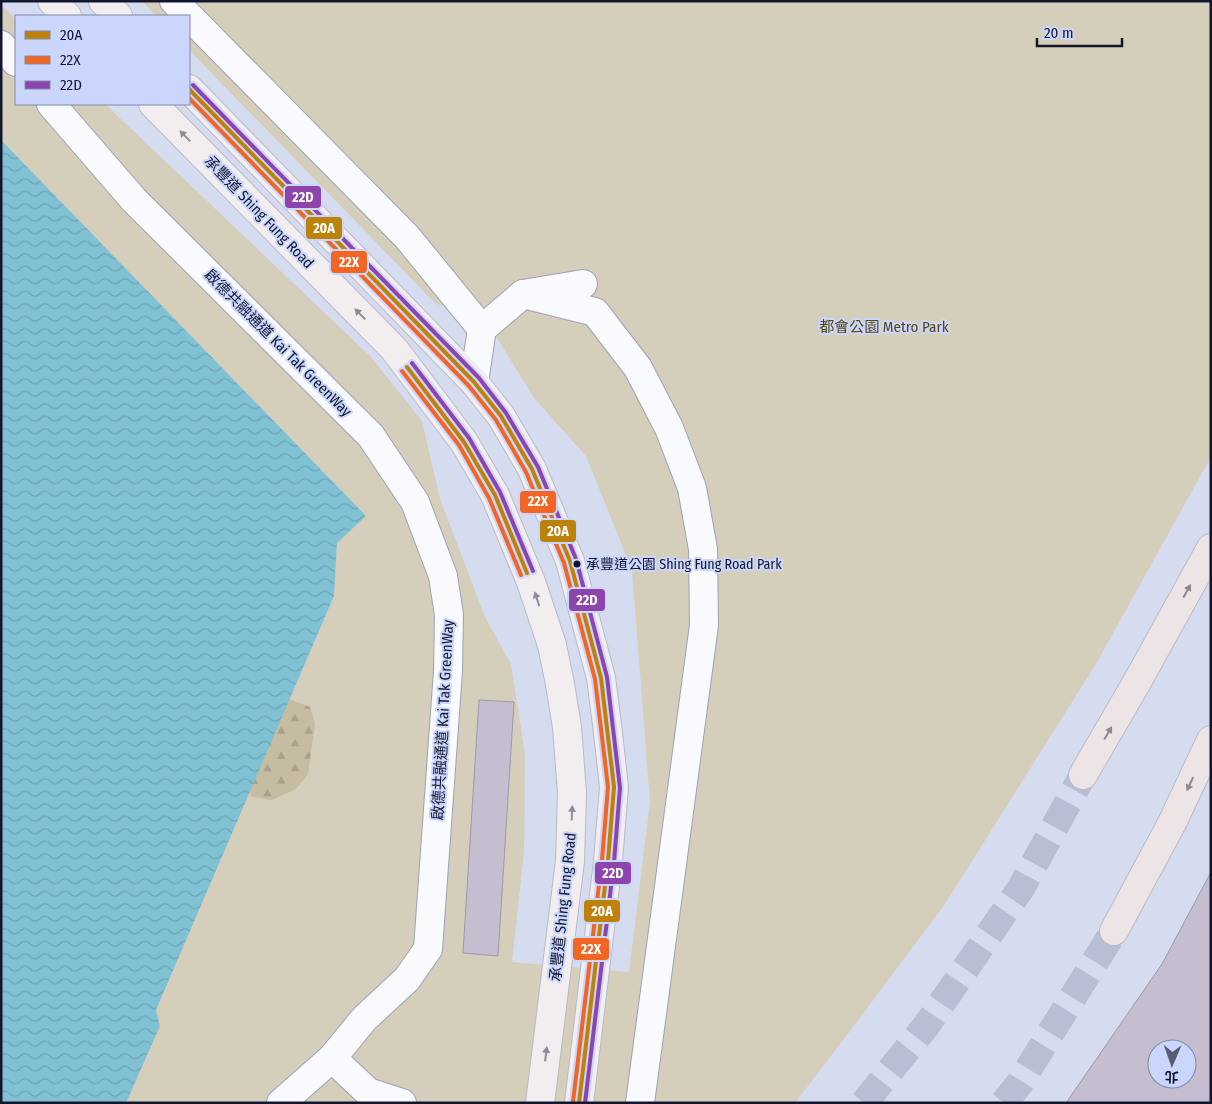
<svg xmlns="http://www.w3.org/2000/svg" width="1212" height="1104" font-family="'Fira Sans Condensed','Noto Sans TC',sans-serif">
	<defs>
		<pattern id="forest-firs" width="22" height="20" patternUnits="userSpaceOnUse" patternTransform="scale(1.25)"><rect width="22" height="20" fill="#c5bca1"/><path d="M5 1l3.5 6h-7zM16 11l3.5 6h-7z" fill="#a8a18b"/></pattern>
		<pattern id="water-waves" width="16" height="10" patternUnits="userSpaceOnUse" patternTransform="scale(1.25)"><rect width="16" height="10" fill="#80c1d3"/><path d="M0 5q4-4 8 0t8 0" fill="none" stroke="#6ea5b5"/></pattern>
	</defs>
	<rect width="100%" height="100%" fill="#d5dcf0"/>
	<!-- green -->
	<polygon fill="#d4ceba" points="142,1 1211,1 1211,457 1096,664 945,904 850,1031 795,1103 126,1103 160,1026 156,1010 334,596 337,543 366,516 1,140 1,5 16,19 16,104 105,104 371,357 422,421 440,499 485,617 511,664 525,755 524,852 512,962 629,972 650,802 632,570 586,456 534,398 476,304 465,310 436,304 189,50 189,16 156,16"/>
	<!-- forest -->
	<polygon fill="url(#forest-firs)" points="287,698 310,707 315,724 308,774 296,789 272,800 252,797 245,783"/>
	<!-- water -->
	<polygon fill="url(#water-waves)" points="1,140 366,516 337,543 334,596 156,1010 160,1026 126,1103 1,1103"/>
	<!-- building -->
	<g fill="#c4bed0" stroke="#9f98aa" fill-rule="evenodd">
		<polygon points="479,700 514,702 498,956 463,953"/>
		<path d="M1211,872V1103H1066L1162,964ZM1157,1049H1187V1079H1157Z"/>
	</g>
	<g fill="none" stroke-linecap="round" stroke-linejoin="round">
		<!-- highway-tunnel -->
		<g stroke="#b8bed3" stroke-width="28" stroke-dasharray="28 14" stroke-linecap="butt">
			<polyline points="864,1103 926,1026 1021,888 1083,775"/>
			<polyline points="1004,1103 1019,1084 1114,931"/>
		</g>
		<defs>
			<g id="minor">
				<polyline points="174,1 407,237 482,329"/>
				<polyline points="1,45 16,62"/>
				<polyline points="51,104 134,200 371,436 415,502 443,576 449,615 448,671 428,949 407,979 364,1019 332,1058 281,1103"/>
				<polyline points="523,294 595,312 638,368 669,428 692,488 703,549 704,625 640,1103"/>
				<polyline points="474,382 482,329 523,294 583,284"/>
				<polyline points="332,1058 368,1092 402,1103"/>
			</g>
			<g id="major">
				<polyline points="52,1 67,16"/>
				<polyline points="103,1 118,16"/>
				<polyline points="189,89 474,382 501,416 532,469 570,561 601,678 607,724 614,787 608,861 579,1103"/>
				<polyline points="153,104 394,349 464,442 495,495 531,582 552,645 560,684 567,727 572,793 570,861 540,1103"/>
			</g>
			<g id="highway">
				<polyline points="1083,775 1137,682 1211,548"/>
				<polyline points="1114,931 1172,823 1211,740"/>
			</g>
		</defs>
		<!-- minor casing -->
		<use href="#minor" stroke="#9da3b7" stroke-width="30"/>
		<!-- major casing -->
		<use href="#major" stroke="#b8bbc7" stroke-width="30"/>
		<!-- highway casing -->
		<use href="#highway" stroke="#b8bbc7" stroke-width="30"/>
		<!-- minor -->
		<use href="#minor" stroke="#f9fafd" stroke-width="28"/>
		<!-- major -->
		<use href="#major" stroke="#f2edef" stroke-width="28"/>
		<!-- highway -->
		<use href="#highway" stroke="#ede4e6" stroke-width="28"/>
		<defs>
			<g id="bus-1">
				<polyline points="189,89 474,382 501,416 532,469 570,561 601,678 614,787 608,861 579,1103"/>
				<polyline points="407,367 464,442 495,495 527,573"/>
			</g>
			<g id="bus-2">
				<polyline points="189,98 469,386 496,420 526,472 564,563 595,679 608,787 602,860 573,1102"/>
				<polyline points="402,371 459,445 489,498 521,575"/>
			</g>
			<g id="bus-3">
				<polyline points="193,85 479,378 506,413 538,467 576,559 607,677 620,788 614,862 585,1103"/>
				<polyline points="412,363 469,438 500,492 533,571"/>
			</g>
		</defs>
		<!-- bus-1 casing -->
		<use href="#bus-1" stroke="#cad6fb" stroke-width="8"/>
		<!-- bus-2 casing -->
		<use href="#bus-2" stroke="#cad6fb" stroke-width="8"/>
		<!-- bus-3 casing -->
		<use href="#bus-3" stroke="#cad6fb" stroke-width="8"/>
		<!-- bus-1 -->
		<use href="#bus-1" stroke="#be820b" stroke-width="4"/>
		<!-- bus-2 -->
		<use href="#bus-2" stroke="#f26522" stroke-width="4"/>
		<!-- bus-3 -->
		<use href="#bus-3" stroke="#8e44ad" stroke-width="4"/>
	</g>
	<!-- one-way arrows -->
	<defs><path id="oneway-solid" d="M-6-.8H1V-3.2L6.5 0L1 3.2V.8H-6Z" transform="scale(1.25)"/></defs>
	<g fill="#8d8d98">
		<use href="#oneway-solid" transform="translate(185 136) rotate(-134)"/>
		<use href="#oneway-solid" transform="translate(360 314) rotate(-134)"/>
		<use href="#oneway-solid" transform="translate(537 599) rotate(-108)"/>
		<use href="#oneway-solid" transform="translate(572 813) rotate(-88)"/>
		<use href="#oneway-solid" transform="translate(546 1054) rotate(-83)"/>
	</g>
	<g fill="#8a8893">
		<use href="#oneway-solid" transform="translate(1187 591) rotate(-61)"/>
		<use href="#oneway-solid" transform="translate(1108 733) rotate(-60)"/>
		<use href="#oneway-solid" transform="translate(1190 784) rotate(115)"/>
	</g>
	<!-- markers -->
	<circle fill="#12172d" stroke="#cad6fb" stroke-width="2" cx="577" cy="564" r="4.5"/>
	<g text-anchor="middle" stroke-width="4" stroke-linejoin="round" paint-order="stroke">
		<!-- bus labels -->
		<g font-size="14" fill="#12172d" stroke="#cad6fb" text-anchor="start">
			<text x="586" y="569">承豐道公園 Shing Fung Road Park</text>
		</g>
		<!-- street labels -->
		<g font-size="15" fill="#12172d" stroke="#cad6fb">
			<text transform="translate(259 212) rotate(46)" y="5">承豐道 Shing Fung Road</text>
			<text transform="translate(278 343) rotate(45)" y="5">啟德共融通道 Kai Tak GreenWay</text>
			<text transform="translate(443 720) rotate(-87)" y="5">啟德共融通道 Kai Tak GreenWay</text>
			<text transform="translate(563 907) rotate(-84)" y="5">承豐道 Shing Fung Road</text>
		</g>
		<!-- park labels -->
		<g font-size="15" fill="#564612" stroke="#cad6fb">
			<text x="884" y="332">都會公園 Metro Park</text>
		</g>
	</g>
	<g stroke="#cad6fb" stroke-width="2">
		<rect x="284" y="185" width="38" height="24" rx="5" fill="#8e44ad"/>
		<rect x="305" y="216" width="38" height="24" rx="5" fill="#be820b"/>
		<rect x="330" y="250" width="38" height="24" rx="5" fill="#f26522"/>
		<rect x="519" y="490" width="38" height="24" rx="5" fill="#f26522"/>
		<rect x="539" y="519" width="38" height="24" rx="5" fill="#be820b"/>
		<rect x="568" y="588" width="38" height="24" rx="5" fill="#8e44ad"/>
		<rect x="594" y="861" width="38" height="24" rx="5" fill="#8e44ad"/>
		<rect x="583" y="899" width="38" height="24" rx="5" fill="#be820b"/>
		<rect x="572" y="937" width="38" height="24" rx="5" fill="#f26522"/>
	</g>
	<g font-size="14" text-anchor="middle" font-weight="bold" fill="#fff">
		<text x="303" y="202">22D</text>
		<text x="324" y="233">20A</text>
		<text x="349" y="267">22X</text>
		<text x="538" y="506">22X</text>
		<text x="558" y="536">20A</text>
		<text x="587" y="605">22D</text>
		<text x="613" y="878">22D</text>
		<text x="602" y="916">20A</text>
		<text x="591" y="954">22X</text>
	</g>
	<!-- border -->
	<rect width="1212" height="1104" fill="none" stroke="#12172d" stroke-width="5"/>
	<!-- legend -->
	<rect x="15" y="15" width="175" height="90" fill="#cad6fb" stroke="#808aa9"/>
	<rect x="25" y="31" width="25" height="8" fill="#be820b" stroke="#808aa9"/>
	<text x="60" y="40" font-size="15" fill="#12172d">20A</text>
	<rect x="25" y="56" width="25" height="8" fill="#f26522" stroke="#808aa9"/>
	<text x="60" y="65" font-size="15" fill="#12172d">22X</text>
	<rect x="25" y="81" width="25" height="8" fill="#8e44ad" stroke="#808aa9"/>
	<text x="60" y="90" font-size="15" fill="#12172d">22D</text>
	<!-- north arrow -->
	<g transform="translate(1172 1064) rotate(182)"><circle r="24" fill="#cad6fb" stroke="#808aa9"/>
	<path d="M0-4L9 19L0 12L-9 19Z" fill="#565c71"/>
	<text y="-8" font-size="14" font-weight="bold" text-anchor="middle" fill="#12172d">北</text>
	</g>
	<!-- scale -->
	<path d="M1037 38v8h85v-8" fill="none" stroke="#12172d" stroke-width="2.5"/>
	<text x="1044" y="38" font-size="15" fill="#12172d" stroke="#cad6fb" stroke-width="4" paint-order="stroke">20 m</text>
</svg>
